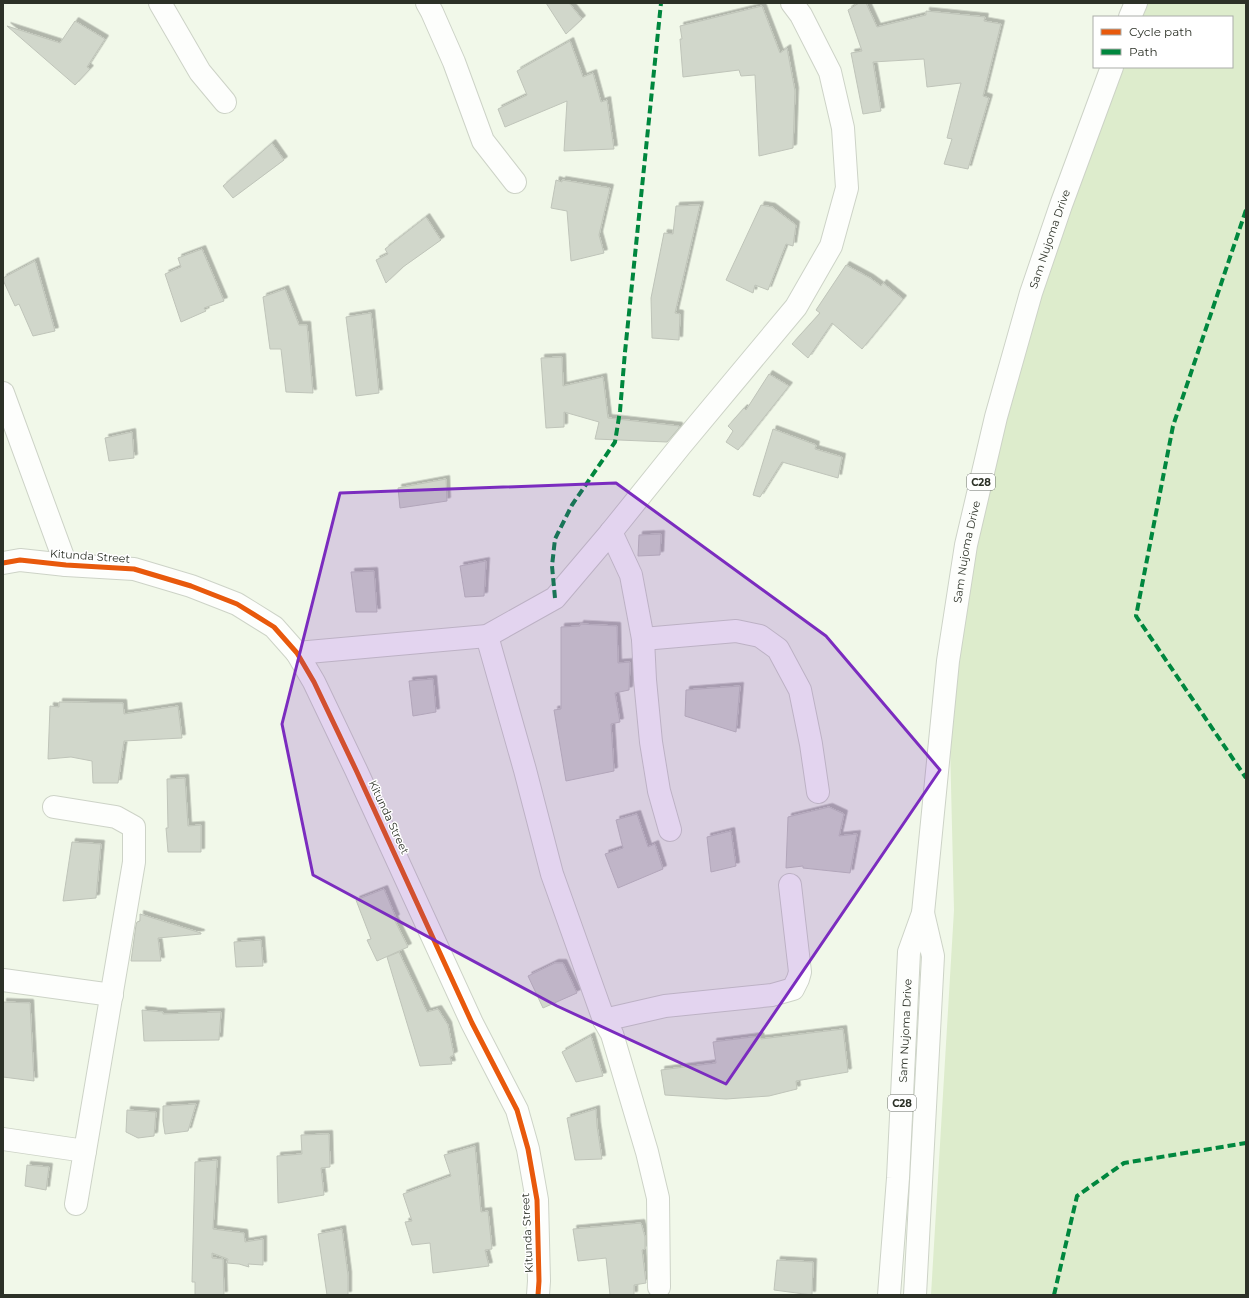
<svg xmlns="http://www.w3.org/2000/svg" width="1249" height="1298" font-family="Montserrat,sans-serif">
	<defs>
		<filter id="shadow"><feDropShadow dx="3.5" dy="-3.5" stdDeviation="0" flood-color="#0004"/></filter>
	</defs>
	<rect width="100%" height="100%" fill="#f1f8e9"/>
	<!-- green -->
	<polygon fill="#ddeccc" points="1136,3 1246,3 1246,1295 931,1295 954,910 948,661 996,417 1112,67 1232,67 1232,17 1131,17"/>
	<!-- building -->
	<g fill="#d1d7cb" stroke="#bfc4b9" filter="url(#shadow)">
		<polygon points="546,3 569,3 582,19 566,34"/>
		<polygon points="859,3 866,3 877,27 926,15 926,11 985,17 984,21 1001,24 983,96 989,98 968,169 944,164 952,139 947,138 961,83 927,87 924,59 873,62 881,111 863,114 851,53 862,51 848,10"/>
		<polygon points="762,6 780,53 787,48 795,91 793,148 759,156 755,75 741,76 739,70 683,77 680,39 682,39 680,26"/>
		<polygon points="75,21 105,39 87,67 90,69 75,85 7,26 60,43"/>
		<polygon points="570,41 583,77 593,73 601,102 607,100 614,149 564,151 567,101 505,127 498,109 527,95 517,71"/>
		<polygon points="272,143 284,160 233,198 223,186"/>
		<polygon points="556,180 562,182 562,180 610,188 599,235 604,253 571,261 567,211 551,208"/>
		<polygon points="700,205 675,313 680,314 679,340 652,338 651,298 664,233 673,234 676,206"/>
		<polygon points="761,205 772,207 796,225 793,246 786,244 768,290 755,285 753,293 726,280"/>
		<polygon points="426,217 441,240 403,267 386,283 376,260 388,254 385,249"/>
		<polygon points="202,249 224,301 204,308 206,311 181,322 165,274 181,267 178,258"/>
		<polygon points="35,261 55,331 33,336 19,304 15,306 3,280 3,278"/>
		<polygon points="846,265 870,278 881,286 883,283 903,299 862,349 832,323 808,358 792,344 820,313 816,310"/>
		<polygon points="285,289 299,325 307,325 313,393 286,392 281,349 270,349 263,297"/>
		<polygon points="371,313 379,393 356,396 346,317"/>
		<polygon points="562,357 563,386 603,377 608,418 679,426 679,428 667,442 595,439 599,422 564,412 564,427 546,428 541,358"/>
		<polygon points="769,374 789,386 738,450 726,442 733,431 728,426 744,408 746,410"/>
		<polygon points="773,429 816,445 815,449 842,457 838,478 782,462 760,497 753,495"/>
		<polygon points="132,432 134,458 109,461 105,438"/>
		<polygon points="446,479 447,501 400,508 398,488"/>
		<polygon points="661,534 660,555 638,556 639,535"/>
		<polygon points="486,561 484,596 465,597 460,566"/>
		<polygon points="374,571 377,612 356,612 351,572"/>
		<polygon points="580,624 617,626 618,663 630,662 629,690 615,693 620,722 611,724 614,771 566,781 554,710 561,709 561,627 580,626"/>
		<polygon points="433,679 436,712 413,716 409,681"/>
		<polygon points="740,686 736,732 685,716 686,690"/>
		<polygon points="59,702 123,703 124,714 178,706 182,738 124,741 118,783 93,783 92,761 71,757 48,759 50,706 59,707"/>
		<polygon points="185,778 188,826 201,825 201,852 168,852 166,828 168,828 167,779"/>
		<polygon points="829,807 844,814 839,836 857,834 850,873 803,868 803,866 786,868 788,817"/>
		<polygon points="637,814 648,847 655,844 663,869 618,888 605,854 623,848 616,820"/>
		<polygon points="731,831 736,866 711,872 707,837"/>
		<polygon points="72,842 101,844 96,898 63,901"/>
		<polygon points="384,889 396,918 394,919 408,947 377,961 367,940 371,939 356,900"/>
		<polygon points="140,914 201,933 201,934 158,938 161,961 131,961 136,925 137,922 140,921"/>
		<polygon points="261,940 263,966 236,967 234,942"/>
		<polygon points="399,952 427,1012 438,1009 448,1025 454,1055 450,1057 452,1064 420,1066 387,957"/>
		<polygon points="555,963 563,963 577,993 543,1008 528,976"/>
		<polygon points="3,1002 30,1003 34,1081 3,1077"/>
		<polygon points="142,1010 163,1012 163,1014 221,1012 219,1040 144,1041"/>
		<polygon points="843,1029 848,1072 796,1081 797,1089 769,1096 726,1099 665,1095 661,1070 716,1063 713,1042 760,1036 761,1039"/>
		<polygon points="591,1036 603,1076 576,1082 562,1052"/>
		<polygon points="196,1104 188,1131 165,1134 163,1121 163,1106"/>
		<polygon points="596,1109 597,1126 602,1159 575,1160 567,1118"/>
		<polygon points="127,1110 156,1112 154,1136 138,1138 126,1132"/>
		<polygon points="329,1134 330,1167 321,1168 324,1195 278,1203 277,1156 302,1154 301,1135"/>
		<polygon points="475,1146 481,1212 488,1211 492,1249 485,1250 489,1266 433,1273 430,1243 412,1245 405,1222 412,1221 403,1194 451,1176 444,1155"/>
		<polygon points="217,1160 213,1229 244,1233 245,1242 263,1239 263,1265 248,1264 249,1267 239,1264 227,1263 228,1259 212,1253 212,1258 223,1259 224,1295 195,1295 195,1282 192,1282 195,1162"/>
		<polygon points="27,1165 49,1167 46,1190 25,1186"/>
		<polygon points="641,1223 645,1237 645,1249 642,1250 646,1283 634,1285 634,1295 610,1295 606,1258 578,1261 573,1229"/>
		<polygon points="342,1229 348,1275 348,1295 327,1295 318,1234"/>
		<polygon points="777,1260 813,1262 812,1295 774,1290"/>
	</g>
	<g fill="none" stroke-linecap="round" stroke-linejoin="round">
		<defs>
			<g id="minor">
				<polyline points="160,3 200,72 225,102"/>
				<polyline points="427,3 432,12 454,62 483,141 515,182"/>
				<polyline points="3,393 66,565"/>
				<polyline points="611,532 631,575 643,639 645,680 651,742 659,791 670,830"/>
				<polyline points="3,563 20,560 66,565 134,569 191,586 237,604 274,627 297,653 314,682 356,770 472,1023 517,1110 528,1149 537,1200 539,1281 538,1295"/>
				<polyline points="487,636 525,770 552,874 604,1020 612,1034 647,1152 658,1198 659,1287"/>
				<polyline points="643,639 736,631 760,636 778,649 800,690 811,744 818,792"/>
				<polyline points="297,653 487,636 555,598 611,532 681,445 796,307 831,246 847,188 843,128 830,72 801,15 792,3"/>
				<polyline points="54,807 116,817 134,827 134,862 76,1204"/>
				<polyline points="3,980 112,995"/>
				<polyline points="604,1020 665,1006 772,995 793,989 798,979 800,972 790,885"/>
				<polyline points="3,1139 85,1151"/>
			</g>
			<g id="major">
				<polyline points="1130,17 1136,3"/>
				<path id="s1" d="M889,1295L898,1178L909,952L923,913L948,661L966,545L996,417L1031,293L1061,205L1112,67"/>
				<polyline points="915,1295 933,956 923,913"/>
			</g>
		</defs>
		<!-- minor casing -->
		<use href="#minor" stroke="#cdd3c7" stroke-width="24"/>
		<!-- major casing -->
		<use href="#major" stroke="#cdd3c7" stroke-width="24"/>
		<!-- minor -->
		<use href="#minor" stroke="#fdfefc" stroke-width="22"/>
		<!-- major -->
		<use href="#major" stroke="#fdfefc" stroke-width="22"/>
		<!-- quiet -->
		<g stroke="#00873e" stroke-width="4" stroke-dasharray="8 4" stroke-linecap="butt">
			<polyline points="1246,210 1173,426 1136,616 1246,778"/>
			<polyline points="555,598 552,566 555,539 572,505 615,442 620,411 625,352 661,3"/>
			<polyline points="1054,1295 1077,1196 1124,1163 1246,1143"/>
		</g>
		<defs>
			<polyline id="cycleway" points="3,563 20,560 66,565 134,569 191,586 237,604 274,627 297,653 314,682 356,770 472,1023 517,1110 528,1149 537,1200 539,1281 538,1295"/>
		</defs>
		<!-- cycleway casing -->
		<use href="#cycleway" stroke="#fff" stroke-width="8"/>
		<!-- cycleway -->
		<use href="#cycleway" stroke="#e8590c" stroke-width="5"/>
	</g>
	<!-- marked area -->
	<path fill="#7b2cbf" fill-opacity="0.2" stroke="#7b2cbf" stroke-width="3" stroke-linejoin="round" d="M616,483L826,636L940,770L726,1084L557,1006L313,875L282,724L340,493Z"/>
	<g text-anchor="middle" stroke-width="3" stroke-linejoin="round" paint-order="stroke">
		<!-- shield labels -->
		<g fill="#fff" stroke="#6b6f68" stroke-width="1">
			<rect x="967" y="474" width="28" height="16" rx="3"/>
			<rect x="888" y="1095" width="28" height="16" rx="3"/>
		</g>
		<g font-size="10" font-weight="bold" fill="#2c3127">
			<text x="981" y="486">C28</text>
			<text x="902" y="1107">C28</text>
		</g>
		<!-- street labels -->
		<g font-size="11" fill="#2c3127" stroke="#fff">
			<text dy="4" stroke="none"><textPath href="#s1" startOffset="1073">Sam Nujoma Drive</textPath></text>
			<text dy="4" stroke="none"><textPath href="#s1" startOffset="749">Sam Nujoma Drive</textPath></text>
			<text transform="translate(90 556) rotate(4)" y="4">Kitunda Street</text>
			<text transform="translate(389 817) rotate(65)" y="4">Kitunda Street</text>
			<text dy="4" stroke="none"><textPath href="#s1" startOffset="265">Sam Nujoma Drive</textPath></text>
			<text transform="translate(527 1233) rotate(-93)" y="4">Kitunda Street</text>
		</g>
	</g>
	<!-- border -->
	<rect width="1249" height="1298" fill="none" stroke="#2c3127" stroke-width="8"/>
	<!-- legend -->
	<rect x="1093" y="16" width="140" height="52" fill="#ffffff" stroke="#abada9"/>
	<rect x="1101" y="29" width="20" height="6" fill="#e8590c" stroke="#abada9"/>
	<text x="1129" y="36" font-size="12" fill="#2c3127">Cycle path</text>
	<rect x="1101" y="49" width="20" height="6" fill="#00873e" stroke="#abada9"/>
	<text x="1129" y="56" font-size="12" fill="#2c3127">Path</text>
</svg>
